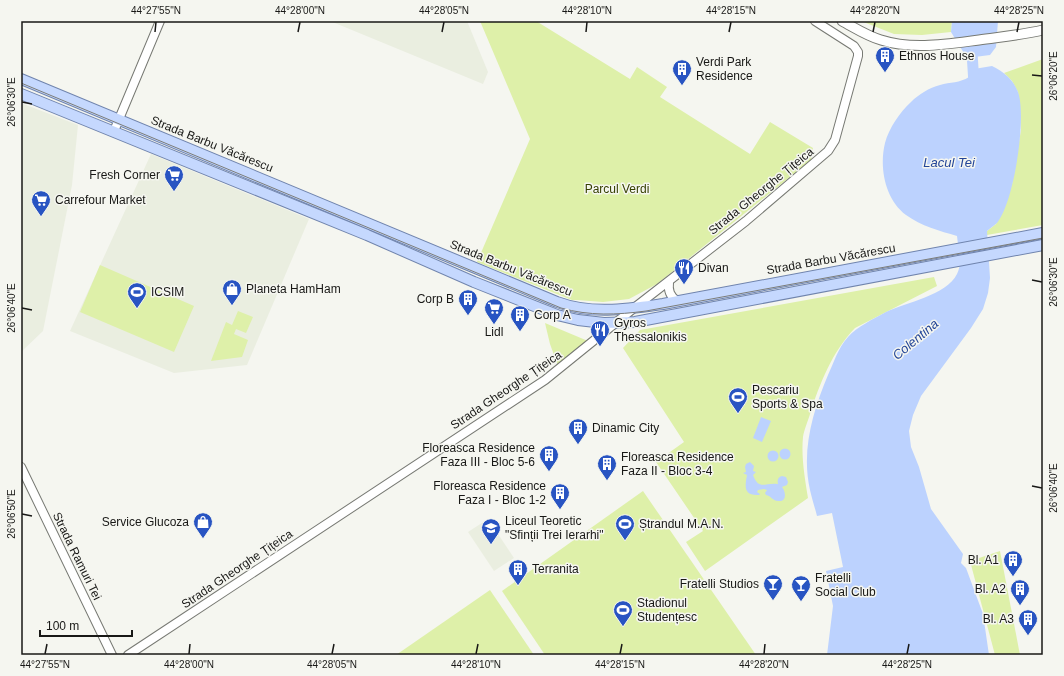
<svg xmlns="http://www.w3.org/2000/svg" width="1064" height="676" font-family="Helvetica,sans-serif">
	<rect width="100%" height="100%" fill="#f5f6f0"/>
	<!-- built -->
	<g fill="#eaeee0">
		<polygon points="330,21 467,21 488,72 483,84"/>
		<polygon points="21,103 78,125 72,185 43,331 21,352"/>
		<polygon points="151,154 309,219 247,365 174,373 70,331"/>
		<polygon points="488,519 514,558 494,571 468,532"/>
	</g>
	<!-- green -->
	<g fill="#def0a9">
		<polygon points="480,21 536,21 630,79 637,67 667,87 660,97 750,154 770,122 813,148 811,160 657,284 629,299 603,302 577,300 572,300 477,262 530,139"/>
		<polygon points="861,21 952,21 951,32 922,35 894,34"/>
		<polygon points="1043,59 1043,225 987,235 987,231 996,224 1012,184 1021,130 1018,92 1012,81 1004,73"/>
		<polygon points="100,265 194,306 174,352 80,312"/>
		<path d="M934,277L937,286L855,328C832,352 820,383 810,414C808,421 804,430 803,437C801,457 805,479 808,498L705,571L686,542L703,531L656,462L684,442L623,348L640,330Z"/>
		<polygon points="238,311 253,317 246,333 236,329 234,334 248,340 242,357 211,361 226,322 232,325"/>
		<polygon points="545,323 588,341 558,366 550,344"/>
		<polygon points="643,491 756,655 545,655 502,591"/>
		<polygon points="1000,551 1020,655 995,655 970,561"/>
		<polygon points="490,590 534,655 396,655"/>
	</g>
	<!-- water -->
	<g fill="#bcd2fe">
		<polygon points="952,21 998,21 996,47 990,55 967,58 951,32"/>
		<path d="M992,66C1004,72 1013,79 1018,92C1027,117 1014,203 997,223C994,226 990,228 987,231L990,278L988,293L983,309L971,328L921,396L913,415L909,431L911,447L919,467L931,509L963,554L961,563L966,568L983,614L989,655H827L833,606L826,571L843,567L832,513L817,516C815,508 812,499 810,490C801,450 813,411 828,375C834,362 838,348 848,337C857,327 873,319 886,312C906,302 946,296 957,274C963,263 958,248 957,236C940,231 921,226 906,215C885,199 879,168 885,143C889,128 900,112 911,102C919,94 929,88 940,85C950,82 960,83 969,77L968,70Z"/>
		<polygon points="761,417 771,421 762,442 753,438"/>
		<circle cx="785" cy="454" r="5.5"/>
		<circle cx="773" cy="456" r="5.5"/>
		<path d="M750,462L754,466L753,471L756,472L753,475C759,491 765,482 778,484C777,480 778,477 782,476L786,477L788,482L787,485L782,487C786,492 787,502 778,501C773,501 771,496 766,495L765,493L767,490L764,489L758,490L757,492L760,494L759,495C743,496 745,486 747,475L743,473L746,472L745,467L746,464Z"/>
	</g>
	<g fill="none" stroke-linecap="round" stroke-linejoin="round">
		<!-- river -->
		<polyline stroke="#bcd2fe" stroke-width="11" points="970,21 974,84"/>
		<defs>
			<g id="tertiary">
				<polyline points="114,131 160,21"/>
				<path d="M669,282C668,291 670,296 677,301"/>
				<polyline points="21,467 112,655"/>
				<polyline points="128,655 545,380 634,308 746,221 828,151 835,140 858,56 858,52 854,46 815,21"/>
			</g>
			<path id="secondary" d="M842,21C855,28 867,36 881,40C912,50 947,44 979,40C1000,37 1022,35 1043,30"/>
			<g id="primary">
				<path d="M21,79L557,302C592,315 628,309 663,304L1043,233"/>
				<polyline points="21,94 367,235 474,282 557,315 578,320 604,323 635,322 1043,245"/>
			</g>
		</defs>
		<!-- tertiary casing -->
		<use href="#tertiary" stroke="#777973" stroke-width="10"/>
		<!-- secondary casing -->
		<use href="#secondary" stroke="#777973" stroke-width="11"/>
		<!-- primary casing -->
		<use href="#primary" stroke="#7084ad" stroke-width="12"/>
		<!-- tertiary -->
		<use href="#tertiary" stroke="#fff" stroke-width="8"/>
		<!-- secondary -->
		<use href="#secondary" stroke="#fff" stroke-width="9"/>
		<!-- primary -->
		<use href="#primary" stroke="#c5d8fe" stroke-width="10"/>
		<!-- tram -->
		<path stroke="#7b7c78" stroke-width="1" d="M21,83L561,308C589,316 617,315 646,311L1043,238"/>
	</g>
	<!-- ticks -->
	<path fill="none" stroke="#181816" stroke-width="1.5" d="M155,32L156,22M298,32L300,22M442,32L444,22M586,32L587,22M729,32L731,22M873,32L875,22M1017,32L1019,22M1032,75L1042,76M22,102L32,104M1032,280L1042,282M22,308L32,310M1032,486L1042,488M22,514L32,516M45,654L47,644M189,654L190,644M332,654L334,644M476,654L478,644M620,654L622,644M764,654L765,644M907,654L909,644"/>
	<!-- icons -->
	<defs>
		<symbol id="building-pin" viewBox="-11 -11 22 30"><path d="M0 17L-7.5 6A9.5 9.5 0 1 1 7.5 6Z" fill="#2854c2" stroke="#f5f6f0"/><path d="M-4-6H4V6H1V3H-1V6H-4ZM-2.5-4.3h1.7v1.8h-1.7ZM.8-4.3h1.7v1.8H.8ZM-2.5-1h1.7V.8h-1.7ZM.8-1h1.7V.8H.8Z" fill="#fff"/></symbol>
		<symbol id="supermarket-pin" viewBox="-11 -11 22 30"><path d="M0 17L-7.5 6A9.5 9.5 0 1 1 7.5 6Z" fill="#2854c2" stroke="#f5f6f0"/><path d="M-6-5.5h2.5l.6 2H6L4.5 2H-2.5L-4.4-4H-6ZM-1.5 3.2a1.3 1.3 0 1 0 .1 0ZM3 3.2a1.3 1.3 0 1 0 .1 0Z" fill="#fff"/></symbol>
		<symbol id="restaurant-pin" viewBox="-11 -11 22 30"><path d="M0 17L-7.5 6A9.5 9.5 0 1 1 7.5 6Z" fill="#2854c2" stroke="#f5f6f0"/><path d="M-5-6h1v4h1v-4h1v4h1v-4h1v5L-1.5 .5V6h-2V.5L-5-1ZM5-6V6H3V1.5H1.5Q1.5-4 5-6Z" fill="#fff"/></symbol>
		<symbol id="shop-pin" viewBox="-11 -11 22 30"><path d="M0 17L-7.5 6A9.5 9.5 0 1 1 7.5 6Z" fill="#2854c2" stroke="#f5f6f0"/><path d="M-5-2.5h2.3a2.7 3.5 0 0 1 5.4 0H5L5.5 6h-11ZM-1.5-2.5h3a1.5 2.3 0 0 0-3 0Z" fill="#fff"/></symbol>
		<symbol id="stadium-pin" viewBox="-11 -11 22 30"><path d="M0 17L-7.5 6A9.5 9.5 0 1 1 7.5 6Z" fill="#2854c2" stroke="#f5f6f0"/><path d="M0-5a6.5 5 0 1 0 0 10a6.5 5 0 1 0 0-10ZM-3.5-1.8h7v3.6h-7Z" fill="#fff"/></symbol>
		<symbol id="school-pin" viewBox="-11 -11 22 30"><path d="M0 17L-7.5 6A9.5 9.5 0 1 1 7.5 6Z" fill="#2854c2" stroke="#f5f6f0"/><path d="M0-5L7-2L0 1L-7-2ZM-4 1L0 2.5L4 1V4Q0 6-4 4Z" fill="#fff"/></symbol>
		<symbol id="bar-pin" viewBox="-11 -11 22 30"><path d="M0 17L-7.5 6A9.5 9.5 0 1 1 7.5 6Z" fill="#2854c2" stroke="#f5f6f0"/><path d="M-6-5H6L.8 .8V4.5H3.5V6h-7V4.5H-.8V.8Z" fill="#fff"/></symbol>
	</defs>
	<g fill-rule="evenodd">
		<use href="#building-pin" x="874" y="45" width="22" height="30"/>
		<use href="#building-pin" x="671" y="58" width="22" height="30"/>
		<use href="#supermarket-pin" x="163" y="164" width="22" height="30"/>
		<use href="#supermarket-pin" x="30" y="189" width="22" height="30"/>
		<use href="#restaurant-pin" x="673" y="257" width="22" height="30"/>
		<use href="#shop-pin" x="221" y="278" width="22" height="30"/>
		<use href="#stadium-pin" x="126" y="281" width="22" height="30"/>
		<use href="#building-pin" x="457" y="288" width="22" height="30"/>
		<use href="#supermarket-pin" x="483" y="297" width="22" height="30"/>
		<use href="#building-pin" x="509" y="304" width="22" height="30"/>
		<use href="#restaurant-pin" x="589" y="319" width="22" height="30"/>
		<use href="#stadium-pin" x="727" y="386" width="22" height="30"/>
		<use href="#building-pin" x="567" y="417" width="22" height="30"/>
		<use href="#building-pin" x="538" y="444" width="22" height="30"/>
		<use href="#building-pin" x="596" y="453" width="22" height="30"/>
		<use href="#building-pin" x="549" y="482" width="22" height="30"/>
		<use href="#shop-pin" x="192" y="511" width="22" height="30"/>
		<use href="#stadium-pin" x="614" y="513" width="22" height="30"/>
		<use href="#school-pin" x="480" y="517" width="22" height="30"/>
		<use href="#building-pin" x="1002" y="549" width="22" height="30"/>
		<use href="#building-pin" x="507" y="558" width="22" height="30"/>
		<use href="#bar-pin" x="762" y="573" width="22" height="30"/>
		<use href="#bar-pin" x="790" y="574" width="22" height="30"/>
		<use href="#building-pin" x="1009" y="578" width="22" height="30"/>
		<use href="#stadium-pin" x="612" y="599" width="22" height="30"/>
		<use href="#building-pin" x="1017" y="608" width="22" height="30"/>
	</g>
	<g text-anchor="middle" stroke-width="3" stroke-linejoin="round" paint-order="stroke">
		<!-- poi labels -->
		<g font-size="12" fill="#181816" stroke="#f5f6f0" text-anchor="start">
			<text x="899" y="60">Ethnos House</text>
			<text x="696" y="66">Verdi Park<tspan x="696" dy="14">Residence</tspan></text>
			<text x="160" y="179" text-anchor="end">Fresh Corner</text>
			<text x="55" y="204">Carrefour Market</text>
			<text x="698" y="272">Divan</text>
			<text x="246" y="293">Planeta HamHam</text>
			<text x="151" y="296">ICSIM</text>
			<text x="454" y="303" text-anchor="end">Corp B</text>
			<text x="534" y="319">Corp A</text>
			<text x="614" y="327">Gyros<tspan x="614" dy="14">Thessalonikis</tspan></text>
			<text x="494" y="336" text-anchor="middle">Lidl</text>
			<text x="752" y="394">Pescariu<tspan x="752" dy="14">Sports &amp; Spa</tspan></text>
			<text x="592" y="432">Dinamic City</text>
			<text x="535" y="452" text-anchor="end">Floreasca Residence<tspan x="535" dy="14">Faza III - Bloc 5-6</tspan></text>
			<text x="621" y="461">Floreasca Residence<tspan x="621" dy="14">Faza II - Bloc 3-4</tspan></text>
			<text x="546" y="490" text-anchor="end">Floreasca Residence<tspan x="546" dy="14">Faza I - Bloc 1-2</tspan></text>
			<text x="505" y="525">Liceul Teoretic<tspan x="505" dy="14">"Sfinții Trei Ierarhi"</tspan></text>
			<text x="189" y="526" text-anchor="end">Service Glucoza</text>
			<text x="639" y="528">Ștrandul M.A.N.</text>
			<text x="999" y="564" text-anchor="end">Bl. A1</text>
			<text x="532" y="573">Terranita</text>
			<text x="815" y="582">Fratelli<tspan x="815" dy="14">Social Club</tspan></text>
			<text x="759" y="588" text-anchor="end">Fratelli Studios</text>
			<text x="1006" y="593" text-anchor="end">Bl. A2</text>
			<text x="637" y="607">Stadionul<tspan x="637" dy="14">Studențesc</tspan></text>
			<text x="1014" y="623" text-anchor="end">Bl. A3</text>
		</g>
		<!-- street labels -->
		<g font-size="12" fill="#181816" stroke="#f5f6f0">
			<text transform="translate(212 144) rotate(22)" y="4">Strada Barbu Văcărescu</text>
			<text transform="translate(761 191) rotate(-39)" y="4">Strada Gheorghe Țițeica</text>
			<text transform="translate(831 259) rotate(-10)" y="4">Strada Barbu Văcărescu</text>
			<text transform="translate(511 268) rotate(22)" y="4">Strada Barbu Văcărescu</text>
			<text transform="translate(506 390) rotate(-34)" y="4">Strada Gheorghe Țițeica</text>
			<text transform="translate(77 556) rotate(64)" y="4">Strada Ramuri Tei</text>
			<text transform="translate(237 569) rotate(-34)" y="4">Strada Gheorghe Țițeica</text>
		</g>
		<!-- park labels -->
		<g font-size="12" fill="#364000" stroke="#f5f6f0">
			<text x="617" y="193">Parcul Verdi</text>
		</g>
		<!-- water labels -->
		<g font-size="13" font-style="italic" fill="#234598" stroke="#f5f6f0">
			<text x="949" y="167">Lacul Tei</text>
			<text transform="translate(915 339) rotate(-40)" y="5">Colentina</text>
		</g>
	</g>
	<!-- border -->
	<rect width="1064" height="676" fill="none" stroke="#f5f6f0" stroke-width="44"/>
	<!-- scale -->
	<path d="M40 630v6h92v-6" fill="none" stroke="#181816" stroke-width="2"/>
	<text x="46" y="630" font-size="12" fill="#181816" stroke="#f5f6f0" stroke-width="3" paint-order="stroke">100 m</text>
	<rect x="22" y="22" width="1020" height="632" fill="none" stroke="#181816" stroke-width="1.5"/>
	<g font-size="10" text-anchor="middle" fill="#181816">
		<text x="156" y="14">44°27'55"N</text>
		<text x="300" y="14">44°28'00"N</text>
		<text x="444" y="14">44°28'05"N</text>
		<text x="587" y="14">44°28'10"N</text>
		<text x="731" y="14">44°28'15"N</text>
		<text x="875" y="14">44°28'20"N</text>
		<text x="1019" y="14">44°28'25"N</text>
		<text transform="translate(1053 76) rotate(-90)" y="4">26°06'20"E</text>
		<text transform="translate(11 102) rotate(-90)" y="4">26°06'30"E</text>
		<text transform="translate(1053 282) rotate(-90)" y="4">26°06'30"E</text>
		<text transform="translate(11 308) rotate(-90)" y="4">26°06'40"E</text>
		<text transform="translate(1053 488) rotate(-90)" y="4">26°06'40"E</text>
		<text transform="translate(11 514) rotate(-90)" y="4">26°06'50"E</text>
		<text x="45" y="668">44°27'55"N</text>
		<text x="189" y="668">44°28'00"N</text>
		<text x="332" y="668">44°28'05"N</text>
		<text x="476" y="668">44°28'10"N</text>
		<text x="620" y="668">44°28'15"N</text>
		<text x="764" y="668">44°28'20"N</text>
		<text x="907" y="668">44°28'25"N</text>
	</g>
</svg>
